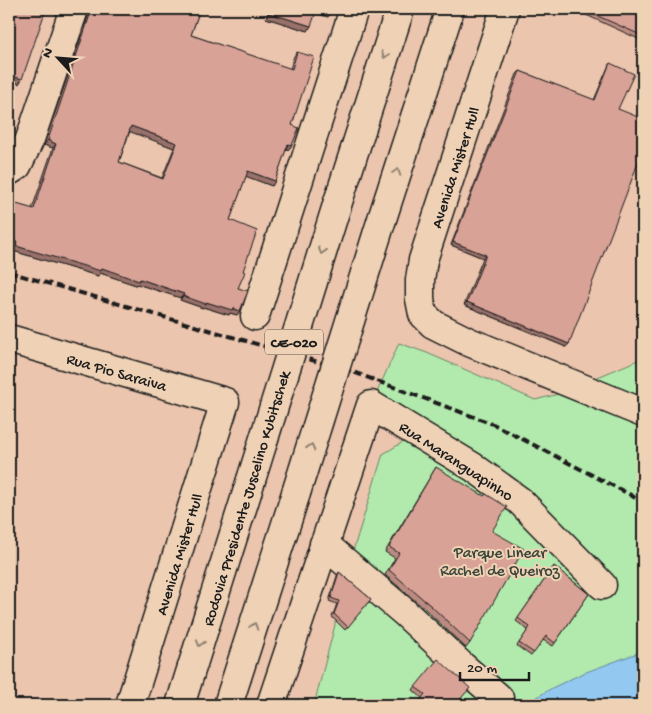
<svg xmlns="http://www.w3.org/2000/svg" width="652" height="714" font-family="'Gochi Hand',sans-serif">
	<rect width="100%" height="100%" fill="#ebc5ae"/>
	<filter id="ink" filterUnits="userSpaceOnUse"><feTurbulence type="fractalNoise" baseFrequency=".02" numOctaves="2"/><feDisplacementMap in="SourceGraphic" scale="10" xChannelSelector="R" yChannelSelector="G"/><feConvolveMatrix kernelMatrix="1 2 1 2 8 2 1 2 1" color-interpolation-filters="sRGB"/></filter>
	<g filter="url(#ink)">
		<!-- green -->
		<polygon fill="#b2eaad" stroke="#678364" points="399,343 427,353 535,400 555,395 643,358 643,695 590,705 314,705 335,625 336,606 383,454 425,429 374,399"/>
		<!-- water -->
		<polygon fill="#93c9f1" stroke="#63849c" points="643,651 643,705 524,705 552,688 581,674"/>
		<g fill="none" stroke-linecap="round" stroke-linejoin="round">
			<defs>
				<g id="minor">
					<polyline points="9,171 17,166 30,139 74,9"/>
					<polyline points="255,316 354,9"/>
					<polyline points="9,339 225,402 130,705"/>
					<polyline points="324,544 404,612 462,666 499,698"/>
					<polyline points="271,705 371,405 473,467 520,501 602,585"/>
				</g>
				<polyline id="major" points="505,9 423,260 420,280 420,299 423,314 433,324 469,342 643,413"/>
				<g id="highway">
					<polyline points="337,205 400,9"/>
					<polyline points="382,219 450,9"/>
					<polyline points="180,705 251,480"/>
					<polyline points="228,705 296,493"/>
				</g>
			</defs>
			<!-- minor casing -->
			<use href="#minor" stroke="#1c1c1c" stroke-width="31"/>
			<!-- major casing -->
			<use href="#major" stroke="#1c1c1c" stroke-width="31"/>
			<!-- highway casing -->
			<use href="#highway" stroke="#1c1c1c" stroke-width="31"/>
			<!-- minor -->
			<use href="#minor" stroke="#efd2b5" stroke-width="28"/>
			<!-- major -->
			<use href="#major" stroke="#efd2b5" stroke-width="28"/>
			<!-- highway -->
			<use href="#highway" stroke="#efd2b5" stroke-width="28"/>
			<!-- rail -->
			<polyline stroke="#1c1c1c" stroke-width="4" stroke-dasharray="8 4" stroke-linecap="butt" points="9,272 353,372 493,424 629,494 643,503"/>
			<defs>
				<g id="highway-bridge">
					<polyline points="251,480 337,205"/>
					<polyline points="296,493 382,219"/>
				</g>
			</defs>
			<!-- highway-bridge casing -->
			<use href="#highway-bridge" stroke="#1c1c1c" stroke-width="31" stroke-linecap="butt"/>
			<!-- highway-bridge -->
			<use href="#highway-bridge" stroke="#efd2b5" stroke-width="28"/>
		</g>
		<!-- wall -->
		<g fill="#bb8b82" stroke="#1c1c1c" fill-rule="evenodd">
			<path d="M89,9H200L191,35L290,69L294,56L297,52L292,125V145L288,150L286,149L275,181L272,186L246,176L230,220L243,271L238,288L240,311L237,315L230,313L229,315L203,307V308L180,300L181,298L137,284L136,285L100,273L98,276L13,251L14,247L9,246V202L32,209L53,148L44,145L89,14ZM130,131L174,148L162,178L119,162Z"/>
			<polygon points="269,9 332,9 328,17 315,13 308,31 266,18"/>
			<polygon points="573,9 643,9 643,41"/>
			<polygon points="610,63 618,109 569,344 566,347 464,305 483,258 451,245 517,74 520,71 594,100 608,67"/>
			<polygon points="436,467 492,531 470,643 466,648 426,610 385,575 395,558 385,552"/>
			<polygon points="554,566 589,594 553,646 543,640 531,656 517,646 528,630 516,621"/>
			<polygon points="339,572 371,599 345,630 332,617 337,604 329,601 337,576"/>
			<polygon points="415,687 456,705 422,698 413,690"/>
		</g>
		<!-- shaded-wall -->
		<g fill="#98716a" stroke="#1c1c1c">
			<polygon points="316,9 321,9 331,12 328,17 314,12"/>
			<polygon points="269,13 311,26 308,31 266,18"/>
			<polygon points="9,75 22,79 19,84 9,80"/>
			<polygon points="131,126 177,143 174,148 128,131"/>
			<polygon points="48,140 56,144 53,148 44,145"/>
			<polygon points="288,144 292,145 288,150 284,148"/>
			<polygon points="248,171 275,181 272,186 245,176"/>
			<polygon points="9,240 17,242 14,247 9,246"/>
			<polygon points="453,242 486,255 483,258 451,245"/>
			<polygon points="16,246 102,268 140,279 184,294 181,298 137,284 136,285 100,273 98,276 13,251"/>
			<polygon points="183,296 206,302 240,311 237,315 230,313 229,315 203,307 203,308 180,300"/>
			<polygon points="467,302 569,344 566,347 464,305"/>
		</g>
		<!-- building -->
		<g fill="#d9a297" stroke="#1c1c1c" fill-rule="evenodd">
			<polygon points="9,9 46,9 22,79 9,75"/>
			<path d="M92,9H200L191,35L292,69L297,52L314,57L292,125L299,128L292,145L288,144L275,181L248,171L230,220L257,231L243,271L245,272L238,288L248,291L240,311L233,308L232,310L206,302V304L183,296L184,294L140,279L139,281L102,268L101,271L16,246L17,242L9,240V202L34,209L56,144L48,140ZM131,126L177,143L163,179L119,162Z"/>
			<polygon points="271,9 317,9 311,26 269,13"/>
			<polygon points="321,9 332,9 331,12"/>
			<polygon points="582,9 643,9 643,36"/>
			<polygon points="610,63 634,74 618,109 643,119 643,150 569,344 467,302 486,255 453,242 520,71 595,100"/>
			<polygon points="436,467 484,496 486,494 507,507 492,531 524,549 470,643 430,605 389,570 399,553 389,547"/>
			<polygon points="554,566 589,594 555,643 546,636 534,653 519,643 530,627 518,618"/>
			<polygon points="339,572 371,599 348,627 334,614 339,601 331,598"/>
			<polygon points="438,659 470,688 455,705 416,705 425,694 415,687"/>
		</g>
		<!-- one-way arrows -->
		<defs><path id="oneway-chevron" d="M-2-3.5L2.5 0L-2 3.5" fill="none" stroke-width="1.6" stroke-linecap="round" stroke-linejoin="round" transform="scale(1.25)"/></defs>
		<g stroke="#908070">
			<use href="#oneway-chevron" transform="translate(385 55) rotate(108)"/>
			<use href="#oneway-chevron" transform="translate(397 172) rotate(-72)"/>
			<use href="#oneway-chevron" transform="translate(322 251) rotate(107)"/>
			<use href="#oneway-chevron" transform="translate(311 447) rotate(-73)"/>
			<use href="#oneway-chevron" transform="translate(254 626) rotate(-72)"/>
			<use href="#oneway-chevron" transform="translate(200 643) rotate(107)"/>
		</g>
	</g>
	<g text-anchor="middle" stroke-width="4" stroke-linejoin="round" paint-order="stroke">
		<!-- shield labels -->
		<rect fill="#efd2b5" stroke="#5b534a" stroke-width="1" x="265" y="329.5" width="58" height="25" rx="4"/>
		<g font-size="15" font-weight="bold" fill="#1c1c1c">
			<text x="294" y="347">CE-020</text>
		</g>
		<!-- street labels -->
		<g font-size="16" fill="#1c1c1c" stroke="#efd2b5">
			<text transform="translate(454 167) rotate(-72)" y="6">Avenida Mister Hull</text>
			<text transform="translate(117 371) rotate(16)" y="6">Rua Pio Saraiva</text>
			<text transform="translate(457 460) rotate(33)" y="6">Rua Maranguapinho</text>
			<text transform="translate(245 498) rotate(-73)" y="6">Rodovia Presidente Juscelino Kubitschek</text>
			<text transform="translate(178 554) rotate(-73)" y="6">Avenida Mister Hull</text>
		</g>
		<!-- park labels -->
		<g font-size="16" fill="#3a4539" stroke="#efd2b5">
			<text x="500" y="557">Parque Linear<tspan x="500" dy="18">Rachel de Queiroz</tspan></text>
		</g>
	</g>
	<!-- margin -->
	<rect width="652" height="714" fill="none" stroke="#efd2b5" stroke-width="30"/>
	<rect x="15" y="15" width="622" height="684" fill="none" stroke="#1c1c1c" stroke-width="2" filter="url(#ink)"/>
	<!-- north arrow -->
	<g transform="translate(58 58) rotate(296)" stroke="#efd2b5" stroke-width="4" paint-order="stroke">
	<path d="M0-4L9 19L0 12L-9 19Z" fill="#1c1c1c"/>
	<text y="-8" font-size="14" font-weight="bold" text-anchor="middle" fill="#1c1c1c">N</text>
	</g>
	<!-- scale -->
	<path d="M460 672v8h69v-8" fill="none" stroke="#1c1c1c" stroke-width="2.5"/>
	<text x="467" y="672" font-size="15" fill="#1c1c1c" stroke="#efd2b5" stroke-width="4" paint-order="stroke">20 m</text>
</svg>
